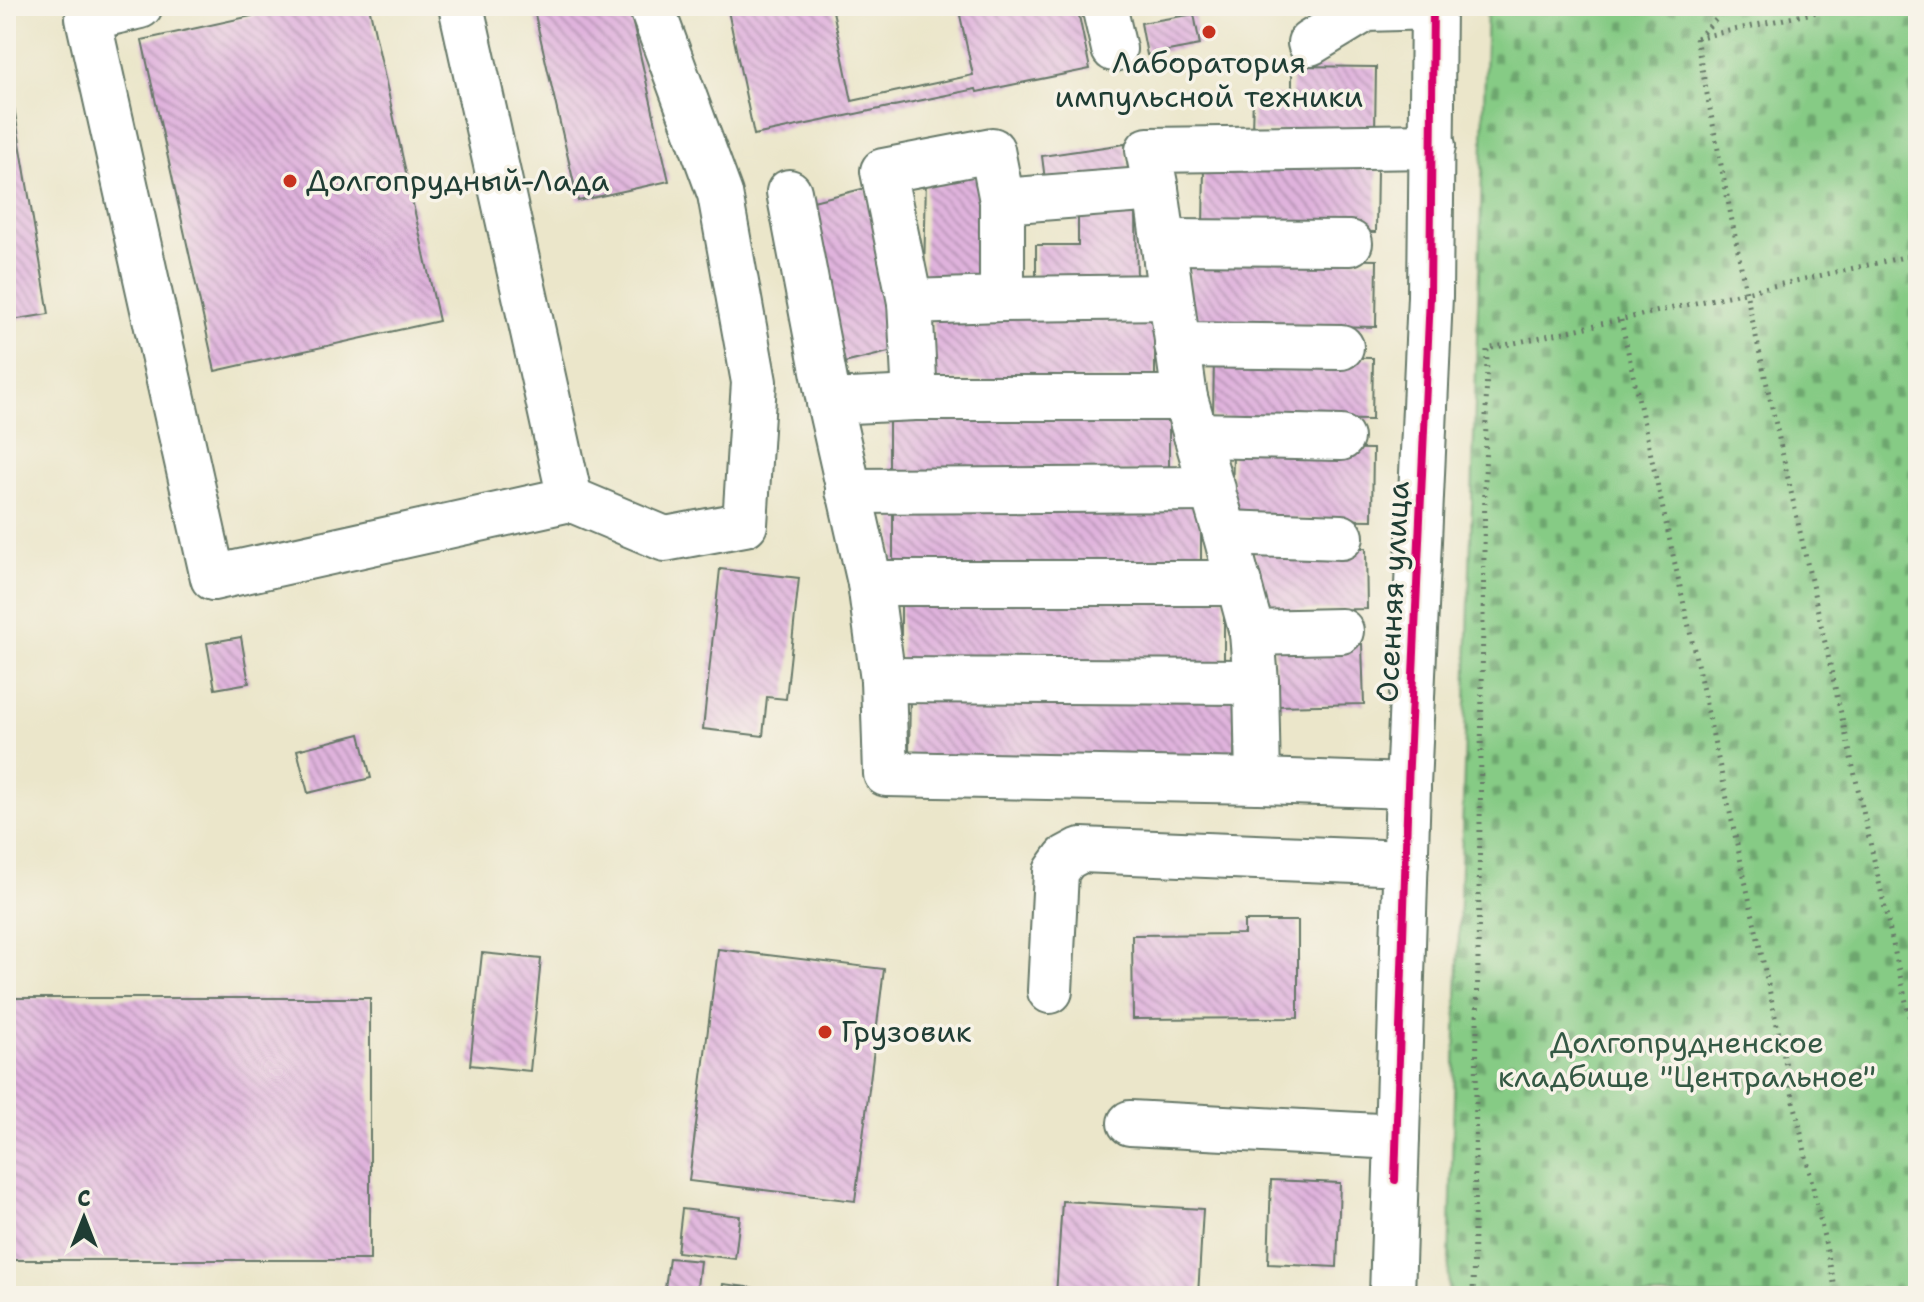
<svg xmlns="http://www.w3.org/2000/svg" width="1924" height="1302" font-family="'Shantell Sans',sans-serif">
	<defs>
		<pattern id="cemetery-stones" width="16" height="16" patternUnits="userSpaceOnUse" patternTransform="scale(2)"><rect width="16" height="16" fill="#86cb85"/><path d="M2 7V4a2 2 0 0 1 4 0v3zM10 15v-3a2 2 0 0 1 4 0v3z" fill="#6da66e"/></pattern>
		<pattern id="building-back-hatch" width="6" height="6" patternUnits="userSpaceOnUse" patternTransform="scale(2)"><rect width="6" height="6" fill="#e0b3dd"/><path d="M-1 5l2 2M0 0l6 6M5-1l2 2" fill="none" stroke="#b593b4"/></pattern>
	</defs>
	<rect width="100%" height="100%" fill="#f7f3e8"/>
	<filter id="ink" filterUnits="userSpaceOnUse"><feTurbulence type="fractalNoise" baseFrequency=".0125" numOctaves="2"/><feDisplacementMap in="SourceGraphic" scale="16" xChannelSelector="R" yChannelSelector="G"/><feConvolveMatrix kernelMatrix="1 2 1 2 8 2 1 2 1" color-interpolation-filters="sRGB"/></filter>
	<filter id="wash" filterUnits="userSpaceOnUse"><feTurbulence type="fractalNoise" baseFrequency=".006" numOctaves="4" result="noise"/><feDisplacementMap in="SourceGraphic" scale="32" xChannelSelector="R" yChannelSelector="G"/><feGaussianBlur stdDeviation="1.8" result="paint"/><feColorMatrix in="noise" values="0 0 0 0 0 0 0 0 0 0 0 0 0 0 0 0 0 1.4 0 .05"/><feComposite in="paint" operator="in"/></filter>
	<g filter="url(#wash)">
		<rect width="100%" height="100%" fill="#ebe6ca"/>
		<!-- cemetery -->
		<polygon fill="url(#cemetery-stones)" stroke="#52845c" stroke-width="2" points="1487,6 1918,6 1918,1296 1448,1296"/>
		<g id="blocks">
			<!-- building -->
			<g fill="url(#building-back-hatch)">
				<polygon points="297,6 369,6 439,321 215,371 142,40"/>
				<polygon points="533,6 629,6 669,181 578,201"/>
				<polygon points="727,6 832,6 852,101 973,75 958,6 1077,6 1090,69 977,92 976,89 754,135"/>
				<polygon points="1194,14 1200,45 1147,55 1141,23"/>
				<polygon points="1292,66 1376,67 1375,132 1252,131 1253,95 1292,95"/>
				<polygon points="6,72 8,72 49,314 6,321"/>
				<polygon points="1125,144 1129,177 1046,188 1042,156"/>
				<polygon points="1204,166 1377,169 1376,232 1203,229"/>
				<polygon points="926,175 985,176 983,280 924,279"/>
				<polygon points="866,188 905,348 840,364 801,204"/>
				<polygon points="1078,214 1136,214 1137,284 1036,284 1036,245 1078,245"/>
				<polygon points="1190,257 1377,260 1376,327 1188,323"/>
				<rect x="934" y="316" width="221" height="64"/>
				<polygon points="1214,356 1373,358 1372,420 1213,418"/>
				<rect x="889" y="409" width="280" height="63"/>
				<polygon points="1233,447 1373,449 1372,520 1232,518"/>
				<rect x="893" y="505" width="308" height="66"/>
				<polygon points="1366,548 1367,609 1256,611 1255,549"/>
				<polygon points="720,569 799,578 786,699 767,697 763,736 703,729"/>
				<polygon points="901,596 1224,598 1224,667 901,665"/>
				<polygon points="241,637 249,683 215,689 207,643"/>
				<polygon points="1362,644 1364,704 1276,706 1275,647"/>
				<polygon points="910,693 1235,696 1234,761 909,756"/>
				<polygon points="360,734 371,778 308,793 297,750"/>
				<polygon points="1244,921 1298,921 1298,1018 1133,1019 1132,935 1244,934"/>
				<polygon points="718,949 884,969 855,1201 689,1181"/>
				<polygon points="482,953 541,959 530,1071 470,1065"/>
				<rect x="6" y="998" width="364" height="262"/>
				<polygon points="1271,1180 1340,1183 1337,1267 1268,1264"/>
				<polygon points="1062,1201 1203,1209 1198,1296 1056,1296"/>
				<polygon points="682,1209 740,1216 735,1259 677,1252"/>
				<polygon points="669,1258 700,1261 696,1296 664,1296"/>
				<polygon points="723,1284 779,1291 778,1296 721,1296"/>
			</g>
		</g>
	</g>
	<g filter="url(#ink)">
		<use href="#blocks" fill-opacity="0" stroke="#667868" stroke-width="2"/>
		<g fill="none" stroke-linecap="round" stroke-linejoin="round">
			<defs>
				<g id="minor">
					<polyline points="140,6 88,18 213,578 570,499 461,6"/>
					<polyline points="1104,6 1114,49"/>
					<polyline points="1310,43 1366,9 1433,7"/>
					<polyline points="789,192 829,402 870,583 883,680 886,774 1258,781 1408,786"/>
					<polyline points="1002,201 1156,189"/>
					<polyline points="1164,242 1350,243"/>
					<polyline points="910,302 1002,299 1170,297"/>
					<polyline points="1177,345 1341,347"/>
					<polyline points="915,398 910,302 883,171 992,150 1002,201 1002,299"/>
					<polyline points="829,402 915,398 1185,398"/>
					<polyline points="1196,435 1341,438"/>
					<polyline points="848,491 1213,489"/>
					<polyline points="570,499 665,539 745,524 754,382 720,194 651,6"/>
					<polyline points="1225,533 1341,537"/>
					<polyline points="870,583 1239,583"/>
					<polyline points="1252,633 1341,631"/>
					<polyline points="883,680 1256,682"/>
					<polyline points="1258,781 1256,682 1252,633 1225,533 1185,398 1156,189 1148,150 1433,146"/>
					<polyline points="1050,991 1056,872 1066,858 1081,850 1406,863"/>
					<polyline points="1130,1123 1397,1137"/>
					<polyline points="1392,1296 1408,786 1430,296 1433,6"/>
				</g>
			</defs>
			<!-- minor casing -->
			<use href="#minor" stroke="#667868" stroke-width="48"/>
			<!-- path -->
			<g stroke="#667868" stroke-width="5" stroke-dasharray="2 6" stroke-linecap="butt">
				<polyline points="1696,38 1746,292 1918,1055"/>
				<polyline points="1696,38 1845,6"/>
				<polyline points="1697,38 1730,6"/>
				<polyline points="1621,320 1837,1296"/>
				<polyline points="1473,1296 1487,349 1918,254"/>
			</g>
			<!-- minor -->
			<use href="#minor" stroke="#fff" stroke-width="44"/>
			<defs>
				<polyline id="cycleway" points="1395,1180 1408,786 1430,296 1433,6"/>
			</defs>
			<!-- cycleway casing -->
			<use href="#cycleway" stroke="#f7f3e8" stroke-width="13"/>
			<!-- cycleway -->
			<use href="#cycleway" stroke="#d6006c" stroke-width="8"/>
		</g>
	</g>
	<!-- markers -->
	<g fill="#c8321e" stroke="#f7f3e8" stroke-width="3">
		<circle cx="1209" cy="32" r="8"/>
		<circle cx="290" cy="181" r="8"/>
		<circle cx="825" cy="1032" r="8"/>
	</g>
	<g text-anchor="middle" stroke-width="7" stroke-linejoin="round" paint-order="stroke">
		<!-- poi labels -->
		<g font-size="30" fill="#1f3d34" stroke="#f7f3e8" text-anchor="start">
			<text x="1209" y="73" text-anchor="middle">Лаборатория<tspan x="1209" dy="34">импульсной техники</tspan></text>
			<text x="306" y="191">Долгопрудный-Лада</text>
			<text x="841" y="1042">Грузовик</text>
		</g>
		<!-- street labels -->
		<g font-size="30" fill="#1f3d34" stroke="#f7f3e8">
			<text transform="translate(1393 592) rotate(-87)" y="10">Осенняя улица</text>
		</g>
		<!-- park labels -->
		<g font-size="30" fill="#345944" stroke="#f7f3e8">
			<text x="1687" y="1053">Долгопрудненское<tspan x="1687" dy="34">кладбище "Центральное"</tspan></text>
		</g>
	</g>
	<!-- margin -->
	<rect width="1924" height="1302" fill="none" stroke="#f7f3e8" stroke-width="32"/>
	<!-- north arrow -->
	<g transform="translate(84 1218)" stroke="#f7f3e8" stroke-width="6" paint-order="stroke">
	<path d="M0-6L14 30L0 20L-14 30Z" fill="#1f3d34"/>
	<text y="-12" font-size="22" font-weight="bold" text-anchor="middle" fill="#1f3d34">С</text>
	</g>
</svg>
